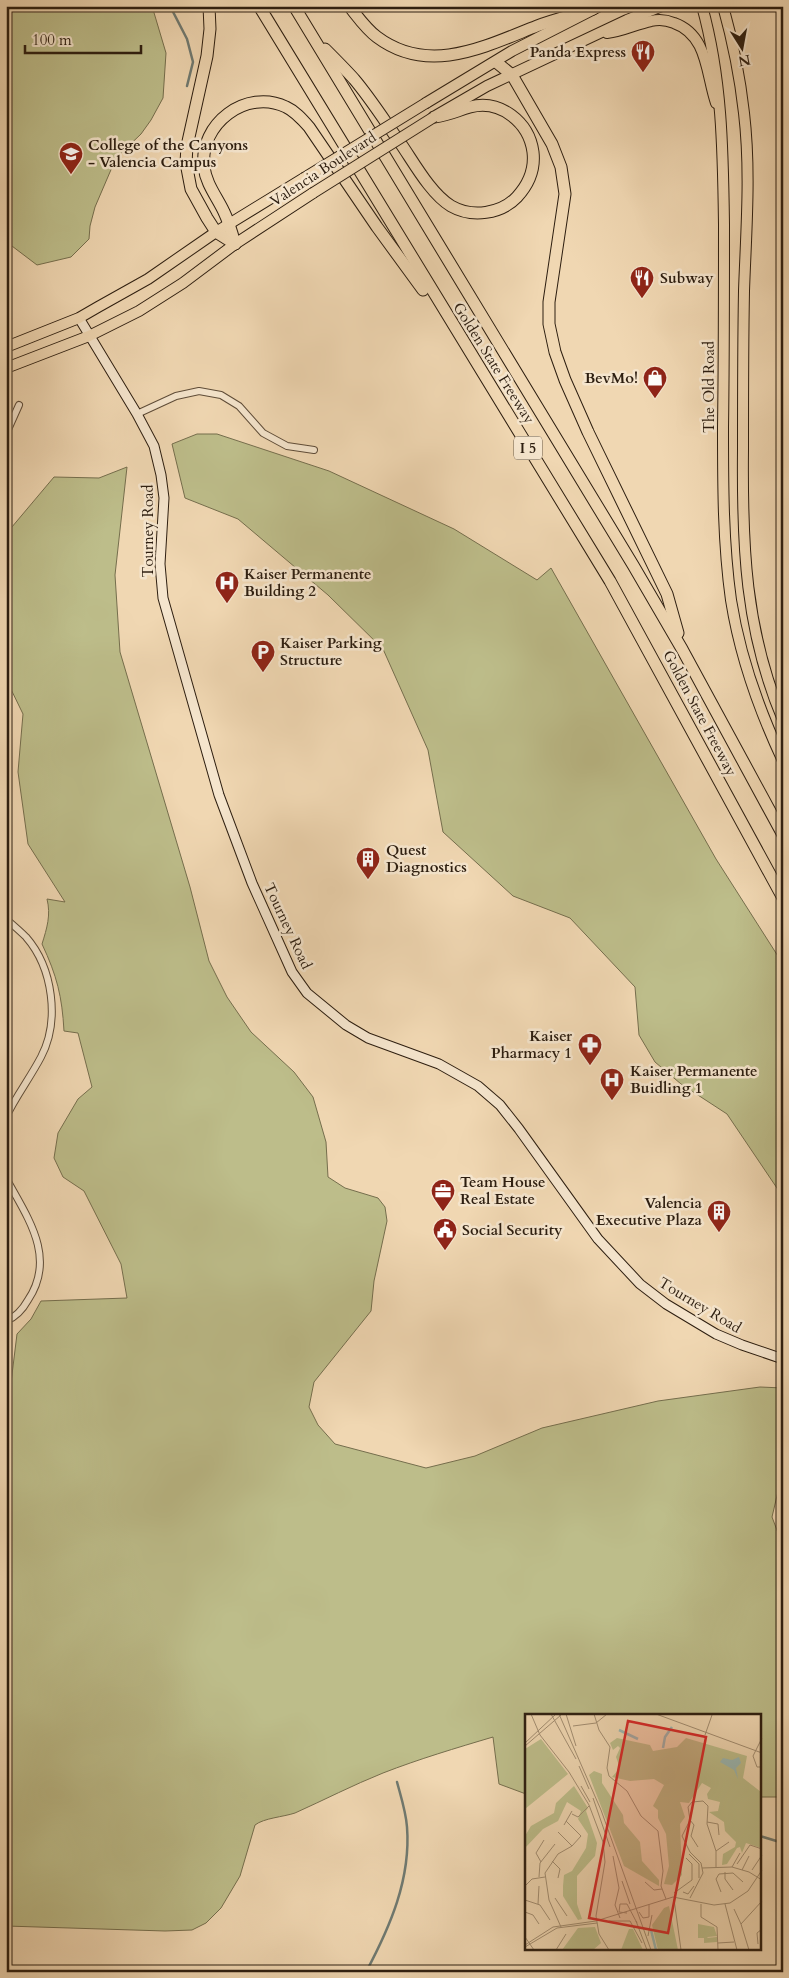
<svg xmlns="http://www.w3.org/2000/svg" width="789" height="1978" font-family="Cardo,serif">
	<rect width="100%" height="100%" fill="#f0d7b2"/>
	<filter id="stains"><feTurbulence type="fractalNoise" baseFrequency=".004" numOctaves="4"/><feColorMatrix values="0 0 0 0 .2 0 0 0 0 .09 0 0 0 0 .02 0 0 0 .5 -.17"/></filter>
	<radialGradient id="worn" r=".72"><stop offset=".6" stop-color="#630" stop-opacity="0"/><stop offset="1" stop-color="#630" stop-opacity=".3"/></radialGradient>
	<!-- green -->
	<g fill="#bdbd8a" stroke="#756e4d">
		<polygon points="6,6 152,6 166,53 163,98 151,120 141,134 116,158 95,207 90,226 89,239 71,257 37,265 8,243 6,239"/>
		<polygon points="197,434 217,434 329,471 454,529 537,580 551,568 716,859 783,964 783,1197 727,1114 681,1084 655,1062 639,1035 635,987 570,918 513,896 443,832 428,750 383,649 328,595 238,519 185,498 172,444"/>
		<path d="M127,467L115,575L120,652L190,887L209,961L227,997L251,1032L294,1072L313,1097L326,1142L328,1177L345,1188L378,1198L385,1207L387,1221L374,1281L371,1311L314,1382L309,1407L318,1425L335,1444L426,1468L475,1456L542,1428L658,1401L760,1387L783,1388V1470L772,1517L783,1546V1797H760V1716H526V1794L499,1784L493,1737C456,1748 419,1759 383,1773C353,1785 324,1800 295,1813C283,1817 264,1818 255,1825L240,1876L221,1908L206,1923L192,1930L165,1931L6,1926V1423L17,1334L31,1319L41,1301L127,1298L121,1264L84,1191L63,1177L54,1158L58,1133L78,1099L92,1087L78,1033L64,1031C62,996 57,976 42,944C47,928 51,915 47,899L65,902L28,844L18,772L23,714L6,679V534L54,477L99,478Z"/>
	</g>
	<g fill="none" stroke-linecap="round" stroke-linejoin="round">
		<!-- stream -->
		<g stroke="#6f7a72" stroke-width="2.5">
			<polyline points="170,6 187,39 193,62 187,86"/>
			<polyline points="760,1836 783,1843"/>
			<path d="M366,1972C390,1927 411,1879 407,1827C406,1812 401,1797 397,1782"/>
		</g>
		<defs>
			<g id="street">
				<polyline points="137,414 176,396 199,391 221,395 239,406 263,433 287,446 314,450"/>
				<polyline points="6,434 19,405"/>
				<path d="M6,919C13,925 20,931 26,937C53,968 60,1021 41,1057C30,1078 16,1096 6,1117"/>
				<path d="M6,1178C27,1217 57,1257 28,1300C23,1309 16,1317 6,1321"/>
			</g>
			<polyline id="secondary" points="79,318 137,414 154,446 161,475 164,498 160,564 163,598 219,795 252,883 292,972 307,993 346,1025 368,1038 439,1064 478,1086 500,1105 519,1129 598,1239 640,1284 666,1304 716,1334 742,1345 783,1359"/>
			<g id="primary">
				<path d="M702,6C722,78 723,149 724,224C724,292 724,360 723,428C723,485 723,543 731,600C740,657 759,710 783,761"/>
				<path d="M723,6C733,42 740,77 744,113C751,172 746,232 744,291C743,344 743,397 743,450C742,545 745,631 783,720"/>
				<path d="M607,33C624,31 636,24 651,21C659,19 667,20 674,23C708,35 706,74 716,103"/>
				<polyline points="426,103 512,51 600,6"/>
				<polyline points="437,115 487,86 627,20 662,6"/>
				<polyline points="6,347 79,318 98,307 148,279 216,232 304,178"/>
				<polyline points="6,368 89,336 139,311 183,283 235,244 313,193"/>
			</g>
			<g id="highway">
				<polyline points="209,6 210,29 207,56 187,146 186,163 191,189 207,218 216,232 235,244"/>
				<polyline points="259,6 610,581 783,898"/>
				<polyline points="294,6 633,565 682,649 783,835"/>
				<path d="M349,6C358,17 366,29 377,37C429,76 486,46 537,26C555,19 574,15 593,9"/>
				<path d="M325,49C335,59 345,69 354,79C371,99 386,123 401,144C414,163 431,194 451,206C472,218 501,214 517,197C529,184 535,169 533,152C529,122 500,99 470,107C456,111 450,115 434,117"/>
				<polyline points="496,62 512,75 552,144 561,167 565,194 549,302 549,324 555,352 565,380 588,432 667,594 678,633"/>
				<path d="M235,244C232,233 229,222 224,212C217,197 206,184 204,167C199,124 246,88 286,107C295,111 302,119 309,127L377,227L423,290"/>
			</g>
		</defs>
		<!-- street casing -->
		<use href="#street" stroke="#5e4c38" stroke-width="8"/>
		<!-- secondary casing -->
		<use href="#secondary" stroke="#2d1e10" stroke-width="11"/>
		<!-- primary casing -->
		<use href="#primary" stroke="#2d1e10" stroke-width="12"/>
		<!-- highway casing -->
		<use href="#highway" stroke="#2d1e10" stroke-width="13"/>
		<!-- street -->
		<use href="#street" stroke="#f5e5cd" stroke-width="6"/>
		<!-- secondary -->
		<use href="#secondary" stroke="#f5e5cd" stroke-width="9"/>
		<!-- primary -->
		<use href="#primary" stroke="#f0d7b2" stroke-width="10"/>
		<!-- highway -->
		<use href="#highway" stroke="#f0d7b2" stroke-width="11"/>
		<defs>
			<g id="primary-bridge">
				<polyline points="304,178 426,103"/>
				<polyline points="313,193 434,117"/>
			</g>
		</defs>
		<!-- primary-bridge casing -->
		<use href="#primary-bridge" stroke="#2d1e10" stroke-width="12" stroke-linecap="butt"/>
		<!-- primary-bridge -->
		<use href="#primary-bridge" stroke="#f0d7b2" stroke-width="10"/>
	</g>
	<!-- icons -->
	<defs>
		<symbol id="restaurant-pin" viewBox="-11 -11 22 30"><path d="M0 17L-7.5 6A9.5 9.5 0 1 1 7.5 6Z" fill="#8f2418" stroke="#f5e5cd"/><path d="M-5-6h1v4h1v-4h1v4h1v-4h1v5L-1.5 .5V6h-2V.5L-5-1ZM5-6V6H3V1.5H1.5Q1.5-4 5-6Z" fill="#fff"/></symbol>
		<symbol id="university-pin" viewBox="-11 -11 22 30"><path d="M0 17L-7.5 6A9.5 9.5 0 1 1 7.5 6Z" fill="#8f2418" stroke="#f5e5cd"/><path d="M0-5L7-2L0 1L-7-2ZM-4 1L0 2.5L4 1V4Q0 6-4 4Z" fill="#fff"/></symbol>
		<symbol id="shop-pin" viewBox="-11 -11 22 30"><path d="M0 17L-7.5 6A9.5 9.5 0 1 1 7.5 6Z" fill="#8f2418" stroke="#f5e5cd"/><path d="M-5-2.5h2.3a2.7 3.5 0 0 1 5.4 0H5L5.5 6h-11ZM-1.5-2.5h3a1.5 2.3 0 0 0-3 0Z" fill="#fff"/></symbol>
		<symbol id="hospital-pin" viewBox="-11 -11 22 30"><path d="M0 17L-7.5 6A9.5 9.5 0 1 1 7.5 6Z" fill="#8f2418" stroke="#f5e5cd"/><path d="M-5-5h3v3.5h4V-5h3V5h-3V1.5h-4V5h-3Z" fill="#fff"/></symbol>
		<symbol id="parking-pin" viewBox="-11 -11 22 30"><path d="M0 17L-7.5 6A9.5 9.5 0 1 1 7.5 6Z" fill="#8f2418" stroke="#f5e5cd"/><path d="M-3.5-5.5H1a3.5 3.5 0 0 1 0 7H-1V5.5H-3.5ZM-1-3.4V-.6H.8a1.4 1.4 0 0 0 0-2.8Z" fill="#fff"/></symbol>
		<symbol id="building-pin" viewBox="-11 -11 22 30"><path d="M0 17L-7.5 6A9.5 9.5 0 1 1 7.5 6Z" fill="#8f2418" stroke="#f5e5cd"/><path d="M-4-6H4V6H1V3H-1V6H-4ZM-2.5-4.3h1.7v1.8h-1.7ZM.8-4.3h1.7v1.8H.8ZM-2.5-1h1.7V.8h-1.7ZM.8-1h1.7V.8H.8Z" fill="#fff"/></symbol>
		<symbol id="pharmacy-pin" viewBox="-11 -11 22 30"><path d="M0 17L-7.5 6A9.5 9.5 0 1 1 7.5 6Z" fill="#8f2418" stroke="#f5e5cd"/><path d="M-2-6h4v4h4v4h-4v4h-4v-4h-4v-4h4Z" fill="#fff"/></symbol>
		<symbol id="office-pin" viewBox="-11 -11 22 30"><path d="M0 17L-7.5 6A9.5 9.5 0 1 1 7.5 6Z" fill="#8f2418" stroke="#f5e5cd"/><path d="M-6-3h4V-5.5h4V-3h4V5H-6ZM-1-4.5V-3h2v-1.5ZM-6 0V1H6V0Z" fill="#fff"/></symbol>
		<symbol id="civic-pin" viewBox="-11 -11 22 30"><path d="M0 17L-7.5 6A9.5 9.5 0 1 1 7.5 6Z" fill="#8f2418" stroke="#f5e5cd"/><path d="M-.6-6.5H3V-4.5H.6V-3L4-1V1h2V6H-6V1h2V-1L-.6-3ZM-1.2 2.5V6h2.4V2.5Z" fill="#fff"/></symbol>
	</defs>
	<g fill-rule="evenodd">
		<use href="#restaurant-pin" x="629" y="38" width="28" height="38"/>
		<use href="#university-pin" x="57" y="140" width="28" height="38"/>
		<use href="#restaurant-pin" x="628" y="264" width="28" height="38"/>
		<use href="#shop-pin" x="641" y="364" width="28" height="38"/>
		<use href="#hospital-pin" x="213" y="569" width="28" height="38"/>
		<use href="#parking-pin" x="249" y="638" width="28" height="38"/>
		<use href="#building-pin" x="354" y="845" width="28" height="38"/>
		<use href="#pharmacy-pin" x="576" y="1031" width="28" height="38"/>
		<use href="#hospital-pin" x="598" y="1066" width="28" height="38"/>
		<use href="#office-pin" x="429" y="1177" width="28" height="38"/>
		<use href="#building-pin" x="705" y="1198" width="28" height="38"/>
		<use href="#civic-pin" x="431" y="1216" width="28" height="38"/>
	</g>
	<g text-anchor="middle" stroke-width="5" stroke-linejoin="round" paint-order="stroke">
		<!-- shield labels -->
		<rect fill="#f5e5cd" stroke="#695a49" stroke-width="1" x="514" y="436.5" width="28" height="23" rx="4"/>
		<g font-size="14" font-weight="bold" fill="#2d1e10">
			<text x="528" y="453">I 5</text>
		</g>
		<!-- poi labels -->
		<g font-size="15" font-weight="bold" fill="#2d1e10" stroke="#f5e5cd" text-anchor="start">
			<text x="626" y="57" text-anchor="end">Panda Express</text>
			<text x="88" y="150">College of the Canyons<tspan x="88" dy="17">- Valencia Campus</tspan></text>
			<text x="660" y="283">Subway</text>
			<text x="638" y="383" text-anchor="end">BevMo!</text>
			<text x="244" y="579">Kaiser Permanente<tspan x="244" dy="17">Building 2</tspan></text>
			<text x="280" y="648">Kaiser Parking<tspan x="280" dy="17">Structure</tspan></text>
			<text x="386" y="855">Quest<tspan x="386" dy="17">Diagnostics</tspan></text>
			<text x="572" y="1041" text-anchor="end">Kaiser<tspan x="572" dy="17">Pharmacy 1</tspan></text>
			<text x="630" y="1076">Kaiser Permanente<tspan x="630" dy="17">Buidling 1</tspan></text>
			<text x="460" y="1187">Team House<tspan x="460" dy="17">Real Estate</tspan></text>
			<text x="702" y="1208" text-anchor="end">Valencia<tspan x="702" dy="17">Executive Plaza</tspan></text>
			<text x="462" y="1235">Social Security</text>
		</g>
		<!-- street labels -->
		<g font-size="15" fill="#2d1e10" stroke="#f5e5cd">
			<text transform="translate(323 169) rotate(-33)" y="5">Valencia Boulevard</text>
			<text transform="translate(494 363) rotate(58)" y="5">Golden State Freeway</text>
			<text transform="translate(709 387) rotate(-90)" y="5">The Old Road</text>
			<text transform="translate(148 531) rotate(-90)" y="5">Tourney Road</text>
			<text transform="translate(700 713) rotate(62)" y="5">Golden State Freeway</text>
			<text transform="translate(288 926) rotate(65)" y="5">Tourney Road</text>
			<text transform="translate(700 1305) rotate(31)" y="5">Tourney Road</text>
		</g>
	</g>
	<!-- overview -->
	<g transform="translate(525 1714)">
		<rect width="236" height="236" fill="#f0d7b2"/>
		<path d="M92,24L125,31L128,37L152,33L161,24L222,42L218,64L236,78V134L221,129L217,139L215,133L212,134L202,150L197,151L198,140L210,133L211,128L200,117L199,108L184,98L193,97L195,88L183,85L182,80L186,74L177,69L164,89L155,88L160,103L155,110L157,161L147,171L139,170L144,152L141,120L133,104V96L128,92L139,71L129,65L105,67L87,63L95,54L91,43L95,34L93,32L88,36L85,29ZM16,25L43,60L0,95V35ZM69,57L77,60V69L98,101L99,109L115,128L117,147L134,166V172L99,152L64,61ZM49,72L63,94L61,97L72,129L70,142L52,162V190L57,205L53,206L38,182V172L39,161L47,157L61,134L63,120L53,105L56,97L42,88L33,107L18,115L0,134V122L6,112L29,99L31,89ZM144,192L153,236H133L127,211L139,194ZM173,210L189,213L192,222L183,223L182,224L192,223V228L179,229V224H173ZM70,213L76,229L68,236H37L53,214ZM104,215H108L118,236H96Z" fill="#bdbd8a"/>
		<path d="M214,43L216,49L211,54L213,65L209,56L195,48L198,44L207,46Z" fill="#9bb8b3"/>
		<path fill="none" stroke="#9bb8b3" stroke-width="2.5" d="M94,16L113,25M138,34L140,23L147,13M126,216L131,236"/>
		<path fill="none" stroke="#a28d71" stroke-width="1" d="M6,0L15,21L44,58L64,91L78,128L80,148L71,202L74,220L84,236M26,0L51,45M34,0L76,96L126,236M41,0L51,32M69,0L74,16L85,33L82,54L84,62L102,77L116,102L133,117L138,157L136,172L141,185M131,0L237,39M48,12L71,9L82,0M180,21L187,1M0,29L31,0M0,32L36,1M54,52L64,75M236,53H232L228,42L237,24M56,72L65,88M68,84L85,133M47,100L53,103L64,92M165,106L169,111L166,122L173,133M182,108L193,110L194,121M39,111L47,97M33,118L47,132M191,137L204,128M164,140L174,150V164M88,142L94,174L90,191L95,204M161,144L167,150V166M27,147L35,155L33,164M16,148L11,139L19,126M212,150L225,131L237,135M207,153L215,139M177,154L207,153L224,158L237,166M217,156L224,142M227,156L237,141M200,158V165L208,176M14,163L15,149L30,130M97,167L105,190M120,168L129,176L137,175M0,172L7,165L20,163M158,178L163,180L169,172M196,178L191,165L194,160L208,159L218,168M149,179L167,166M30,184L42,202M165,184L178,159L176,149L165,138L157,122L165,106L163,93L167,88L178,87L183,92L182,110L191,137V153M149,185L156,236M0,186L15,191L25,206M13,190L14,172M176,190V203L192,213L193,236M200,190L212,236M209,195L216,210M0,198L8,201L14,210M114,198L118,204L124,203V190M102,199L94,198L95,190H102L112,209M71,207L148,183L189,191L205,189L223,177L237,156M84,207H105L117,229M111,207L122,236M36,213L24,186L20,159L33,140L47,132L56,122L41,107M123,222L127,201M0,223L9,236M193,229L209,228M233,230L232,219L237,215M0,231L28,213L71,207M0,233L32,214L72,209M31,236L41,220M224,236L216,210L237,187"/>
		<path fill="#d62828" fill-opacity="0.15" stroke="#d62828" stroke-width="2.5" d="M103,7L181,23L143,219L64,204Z"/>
		<rect width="236" height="236" fill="none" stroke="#2d1e10" stroke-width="2.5"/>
	</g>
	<!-- margin -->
	<rect width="789" height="1978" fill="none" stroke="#f0d7b2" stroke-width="25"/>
	<rect x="8" y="8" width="774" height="1963" fill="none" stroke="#2d1e10" stroke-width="2.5"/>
	<rect x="12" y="12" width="764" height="1953" fill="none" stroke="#2d1e10"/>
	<!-- north arrow -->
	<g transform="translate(742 48) rotate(169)" stroke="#f5e5cd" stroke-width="4" paint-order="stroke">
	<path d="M0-4L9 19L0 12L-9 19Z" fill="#2d1e10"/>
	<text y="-8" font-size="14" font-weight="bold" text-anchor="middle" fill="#2d1e10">N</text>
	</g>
	<!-- scale -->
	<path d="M25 45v8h116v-8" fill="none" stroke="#2d1e10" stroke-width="2.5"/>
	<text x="32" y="45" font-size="15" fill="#2d1e10" stroke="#f5e5cd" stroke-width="4" paint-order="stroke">100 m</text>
	<rect width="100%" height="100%" filter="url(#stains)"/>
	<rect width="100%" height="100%" fill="url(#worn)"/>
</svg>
